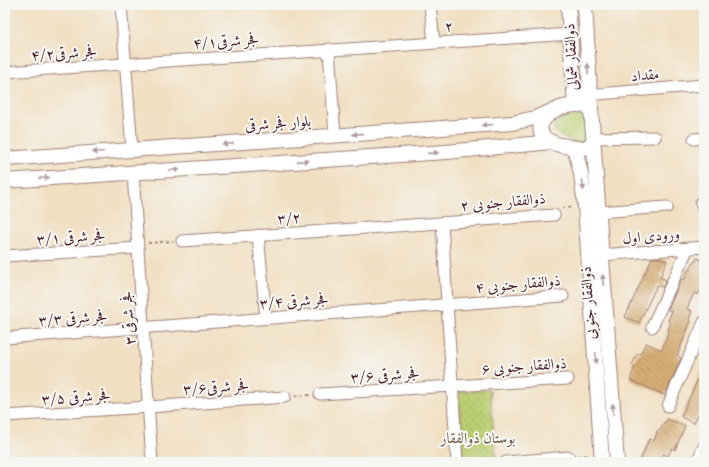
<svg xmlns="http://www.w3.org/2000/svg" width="709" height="467" font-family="'Sorts Mill Goudy',Amiri,serif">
	<defs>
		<pattern id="park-dots" width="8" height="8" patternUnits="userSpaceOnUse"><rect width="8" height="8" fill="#bacd70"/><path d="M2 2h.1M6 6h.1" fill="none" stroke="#a1b061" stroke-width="1.8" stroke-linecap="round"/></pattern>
		<pattern id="building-back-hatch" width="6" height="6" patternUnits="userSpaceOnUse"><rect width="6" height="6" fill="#d7ae75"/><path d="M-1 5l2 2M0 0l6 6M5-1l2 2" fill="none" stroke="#b08d60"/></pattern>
	</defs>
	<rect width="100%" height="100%" fill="#f6f6f2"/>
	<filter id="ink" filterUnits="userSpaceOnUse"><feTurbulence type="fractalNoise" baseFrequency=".025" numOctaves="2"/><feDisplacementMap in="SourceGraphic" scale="8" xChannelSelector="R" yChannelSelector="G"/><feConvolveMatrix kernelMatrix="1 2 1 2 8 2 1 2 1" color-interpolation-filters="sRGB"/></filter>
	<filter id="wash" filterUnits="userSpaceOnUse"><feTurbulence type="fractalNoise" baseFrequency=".012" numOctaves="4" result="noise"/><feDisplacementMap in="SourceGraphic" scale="16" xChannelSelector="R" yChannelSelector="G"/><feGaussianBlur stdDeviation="0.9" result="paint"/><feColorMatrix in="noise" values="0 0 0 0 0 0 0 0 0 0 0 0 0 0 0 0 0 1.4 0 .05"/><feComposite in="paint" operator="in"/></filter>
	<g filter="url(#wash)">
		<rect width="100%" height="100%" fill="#f1dfc1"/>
		<!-- grass -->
		<polygon fill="#bacd70" stroke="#82764e" points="579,113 586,113 591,139 578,144 559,135 554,130 555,125 561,119"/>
		<!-- park -->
		<polygon fill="url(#park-dots)" stroke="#82764e" points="490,390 496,456 462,458 459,392"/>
		<g id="blocks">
			<!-- building -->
			<g fill="url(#building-back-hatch)">
				<polygon points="652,258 659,258 667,261 660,277 666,280 663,287 657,285 639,323 625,317"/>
				<polygon points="697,258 704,261 704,289 702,288 698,295 694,293 687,309 692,311 689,319 691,320 677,356 681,358 665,395 630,380 635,366 632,365 637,354 640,354 646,343 662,350 669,330 668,330 671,322 668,321 672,311 668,310 681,279 684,280 688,270 690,270 694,261 695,262"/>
				<polygon points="704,365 704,408 702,407 694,423 681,417"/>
				<polygon points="667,419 685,426 675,450 672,448 668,456 663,454 660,462 640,462 649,439 654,441 658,430 660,431 664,422 665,423"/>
			</g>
		</g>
	</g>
	<g filter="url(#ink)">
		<use href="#blocks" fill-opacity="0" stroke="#9e7f76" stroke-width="1"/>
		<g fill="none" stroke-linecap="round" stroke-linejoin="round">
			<defs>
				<g id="minor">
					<polyline points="121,5 132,150"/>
					<polyline points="430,5 434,42"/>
					<polyline points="329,49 335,136"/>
					<polyline points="5,72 571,34"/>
					<polyline points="575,96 704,85"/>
					<polyline points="593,138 655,137"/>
					<polyline points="694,139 704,138"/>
					<polyline points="133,173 152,462"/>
					<polyline points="701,203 704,203"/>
					<polyline points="598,212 667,207"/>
					<polyline points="442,223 457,462"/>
					<polyline points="258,235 266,318"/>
					<polyline points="182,241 554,215"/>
					<polyline points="601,255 704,247"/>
					<polyline points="5,256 138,248"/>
					<polyline points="652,327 688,248"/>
					<polyline points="5,338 563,296"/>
					<polyline points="320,394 568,379"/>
					<polyline points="668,406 704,322"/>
					<polyline points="5,416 149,407 285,397"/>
					<polyline points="506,462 569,457"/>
					<polyline points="697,462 704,446"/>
				</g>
				<g id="major">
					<polyline points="568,5 575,105"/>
					<polyline points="585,5 591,108"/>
					<path d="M593,141C587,152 576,148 565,146C562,145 559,145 556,144C530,135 540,116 560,108C571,105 581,103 591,108L617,462"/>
					<polyline points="575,149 581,174 585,206 602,462"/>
					<polyline points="5,159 512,123 535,118 552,111"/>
					<polyline points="5,181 446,152 552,142"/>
				</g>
			</defs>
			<!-- minor casing -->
			<use href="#minor" stroke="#9e7f76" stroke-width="13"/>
			<!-- major casing -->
			<use href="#major" stroke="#9e7f76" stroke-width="16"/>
			<!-- path -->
			<g stroke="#9e7f76" stroke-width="2" stroke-dasharray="3 3" stroke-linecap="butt">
				<polyline points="562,208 573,207"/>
				<polyline points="148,243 173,241"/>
				<polyline points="295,396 311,395"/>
				<polyline points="578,456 590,455"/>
			</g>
			<!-- minor -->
			<use href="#minor" stroke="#fff" stroke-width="11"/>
			<!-- major -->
			<use href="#major" stroke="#fff" stroke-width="14"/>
		</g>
		<!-- one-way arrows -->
		<defs><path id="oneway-solid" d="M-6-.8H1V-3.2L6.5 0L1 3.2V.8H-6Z"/></defs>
		<g fill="#ae9aa0">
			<use href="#oneway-solid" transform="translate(588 69) rotate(-93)"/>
			<use href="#oneway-solid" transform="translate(487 125) rotate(176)"/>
			<use href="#oneway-solid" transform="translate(358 134) rotate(176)"/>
			<use href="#oneway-solid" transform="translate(228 144) rotate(176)"/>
			<use href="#oneway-solid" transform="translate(98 152) rotate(178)"/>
			<use href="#oneway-solid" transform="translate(433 153) rotate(-4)"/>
			<use href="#oneway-solid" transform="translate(303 161) rotate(-4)"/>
			<use href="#oneway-solid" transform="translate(174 170) rotate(-4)"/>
			<use href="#oneway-solid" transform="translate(44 178) rotate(-4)"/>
			<use href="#oneway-solid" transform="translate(583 185) rotate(83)"/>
			<use href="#oneway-solid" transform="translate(603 280) rotate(-94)"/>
			<use href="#oneway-solid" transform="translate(596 358) rotate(86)"/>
			<use href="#oneway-solid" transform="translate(613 409) rotate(-94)"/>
		</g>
	</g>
	<g text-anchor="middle" stroke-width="4" stroke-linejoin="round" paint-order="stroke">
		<!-- street labels -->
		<g font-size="15" fill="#4a1f2b" stroke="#f6f6f2">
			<text transform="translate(449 26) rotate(-4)" y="5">۲</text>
			<text transform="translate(226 41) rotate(-4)" y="5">فجر شرقی۴/۱</text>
			<text transform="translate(64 53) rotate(-4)" y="5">فجر شرقی۴/۲</text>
			<text transform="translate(571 57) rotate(-93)" y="5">ذوالفقار شمالی</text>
			<text transform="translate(645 75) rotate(-5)" y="5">مقداد</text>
			<text transform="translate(278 123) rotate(-4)" y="5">بلوار فجر شرقی</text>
			<text transform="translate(503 202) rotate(-5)" y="5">۲ ذوالفقار جنوبی</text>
			<text transform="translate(289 218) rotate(-4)" y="5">۳/۲</text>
			<text transform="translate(651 236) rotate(-5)" y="5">ورودی اول</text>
			<text transform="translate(71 237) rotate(-4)" y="5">۳/۱ فجر شرقی</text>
			<text transform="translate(518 284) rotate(-5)" y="5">۴ ذوالفقار جنوبی</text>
			<text transform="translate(294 301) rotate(-4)" y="5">۳/۴ فجر شرقی</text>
			<text transform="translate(588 303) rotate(-94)" y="5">ذوالفقار جنوبی</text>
			<text transform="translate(73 318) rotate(-4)" y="5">۳/۳ فجر شرقی</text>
			<text transform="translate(128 318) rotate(-94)" y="5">۳ فجر شرقی</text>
			<text transform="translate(524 366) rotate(-4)" y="5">۶ ذوالفقار جنوبی</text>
			<text transform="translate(385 375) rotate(-4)" y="5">۳/۶ فجر شرقی</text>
			<text transform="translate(216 387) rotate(-4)" y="5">فجر شرقی۳/۶</text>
			<text transform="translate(76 397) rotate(-4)" y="5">۳/۵ فجر شرقی</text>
		</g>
		<!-- park labels -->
		<g font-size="15" fill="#6c5340" stroke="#f6f6f2">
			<text x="478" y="443">بوستان ذوالفقار</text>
		</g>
	</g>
	<!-- margin -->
	<rect width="709" height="467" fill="none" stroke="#f6f6f2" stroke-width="20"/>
</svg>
